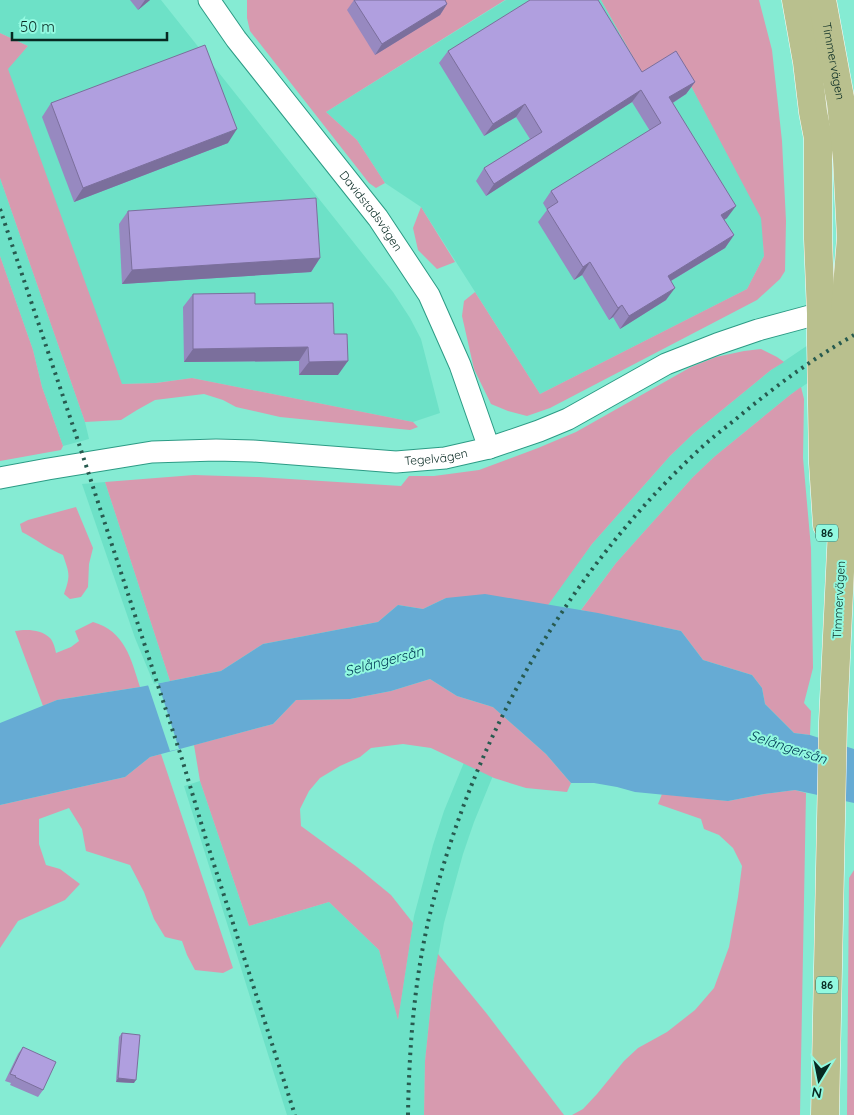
<svg xmlns="http://www.w3.org/2000/svg" width="854" height="1115" font-family="Quicksand,sans-serif">
	<rect width="100%" height="100%" fill="#85ebd3"/>
	<!-- built -->
	<g fill="#6de1c7">
		<polygon points="0,0 161,0 393,292 410,318 421,339 440,413 413,422 192,378 155,383 121,384 7,69 28,46 0,33"/>
		<polygon points="506,0 601,0 642,73 674,54 762,218 764,256 747,289 540,394 421,207 385,183 357,140 326,112"/>
		<polygon points="0,178 85,422 89,439 63,446 42,387 33,350 0,256"/>
		<polygon points="823,335 840,361 790,395 714,457 693,477 616,563 583,607 564,635 508,739 474,822 463,854 444,923 433,984 425,1061 424,1115 287,1115 184,786 200,781 249,926 329,902 379,950 398,1019 414,916 433,845 444,811 479,726 538,619 558,590 592,544 670,456 694,433 771,370"/>
		<polygon points="105,482 170,681 154,684 135,638 82,484"/>
	</g>
	<!-- green -->
	<g fill="#d79aaf">
		<polygon points="247,0 505,0 326,112 357,140 385,183 376,188 369,183 250,31 247,18"/>
		<polygon points="601,0 759,0 772,50 782,141 786,221 785,271 780,279 757,300 550,408 527,416 508,411 491,404 474,369 462,316 464,301 475,292 540,394 747,289 764,256 761,218 674,54 642,73"/>
		<polygon points="0,33 28,46 8,69 122,384 156,383 192,378 413,422 418,427 410,430 280,417 236,407 223,400 204,394 155,400 137,410 121,420 85,422 0,178"/>
		<polygon points="421,207 455,262 437,269 418,250 413,228"/>
		<polygon points="0,256 33,350 42,387 63,446 61,450 0,461"/>
		<polygon points="761,349 777,357 784,362 771,370 694,433 670,456 592,544 548,605 446,598 423,609 398,605 378,622 263,644 221,671 170,681 105,482 194,475 258,477 401,486 409,476 434,476 479,470 538,448 576,432 691,367 716,357 744,351"/>
		<polygon points="801,387 804,399 803,458 811,548 813,668 804,703 811,711 810,735 794,733 765,704 762,688 752,675 703,660 681,631 581,610 616,563 693,477 714,457 790,395"/>
		<path d="M76,507L93,548L89,564L88,587L81,597L70,599L64,594C71,575 69,573 63,555C48,549 36,539 22,532L20,524L28,520Z"/>
		<path d="M93,622C125,631 131,659 140,687L57,700L43,706L15,631C26,629 41,629 50,638C53,641 55,648 56,653L71,647L79,641L75,631Z"/>
		<polygon points="430,679 457,696 493,707 546,754 571,783 567,792 526,788 494,778 431,748 403,744 371,748 360,757 340,766 320,778 309,791 300,809 301,826 357,867 391,895 413,923 398,1020 379,950 329,902 249,926 200,781 194,745 273,724 296,700 350,699 391,691"/>
		<polygon points="161,754 233,968 223,973 195,970 187,955 182,941 165,937 154,919 144,892 130,865 86,851 82,829 69,808 39,819 39,844 46,865 60,869 80,884 65,900 18,921 0,948 0,805 125,777 150,757"/>
		<polygon points="795,790 806,793 800,1115 572,1115 583,1109 597,1094 624,1061 638,1048 667,1032 695,1010 714,988 729,947 738,897 742,866 733,848 719,835 704,829 701,819 658,804 662,794 728,801 764,794"/>
		<polygon points="854,870 854,1115 847,1115 849,878"/>
		<polygon points="438,954 487,1014 564,1115 424,1115 425,1061 433,984"/>
	</g>
	<!-- water -->
	<polygon fill="#66abd4" points="485,594 598,613 681,631 703,660 752,675 762,688 765,704 794,733 810,735 854,749 854,803 795,790 764,794 728,801 635,792 617,787 594,783 571,783 546,754 493,707 457,696 430,679 391,691 350,699 296,700 273,724 150,757 125,777 0,805 0,723 57,700 140,687 221,671 263,644 378,622 398,605 423,609 446,598"/>
	<!-- pier -->
	<polygon fill="#85ebd3" points="158,683 179,749 170,751 148,685"/>
	<g fill="none" stroke-linecap="round" stroke-linejoin="round">
		<defs>
			<g id="street">
				<path id="s1" d="M209,0L236,39L378,218L429,295L460,365L489,448"/>
				<path id="s2" d="M0,478L48,469L152,452L216,450L253,451L396,462L445,458L489,448L539,431L568,419L666,364L717,344L758,330L821,313L835,312"/>
			</g>
			<g id="primary">
				<polyline points="796,0 807,62 813,112 818,138 818,239 821,313 821,345 823,463 827,525"/>
				<path id="s3" d="M822,0L841,103L847,159L851,238L845,311V464L833,722L825,1115"/>
			</g>
		</defs>
		<!-- street casing -->
		<use href="#street" stroke="#2c9b85" stroke-width="23"/>
		<!-- primary casing -->
		<use href="#primary" stroke="#fff" stroke-width="29"/>
		<!-- street -->
		<use href="#street" stroke="#fff" stroke-width="21"/>
		<!-- primary -->
		<use href="#primary" stroke="#b9c08e" stroke-width="28"/>
		<!-- rail -->
		<g stroke="#275a4f" stroke-width="4" stroke-dasharray="2.5 5" stroke-linecap="butt">
			<polyline points="0,209 78,441 182,759 208,846 295,1115"/>
			<path d="M408,1115C409,1050 414,982 429,918C473,738 566,573 702,447C715,435 729,425 742,414C778,384 814,358 854,335"/>
		</g>
	</g>
	<!-- wall -->
	<g fill="#9789c0">
		<polygon points="130,0 150,0 138,10"/>
		<polygon points="354,0 445,0 447,4 440,15 375,55 347,10"/>
		<polygon points="448,51 642,72 695,82 686,94 673,103 727,218 724,220 734,235 725,248 671,281 666,300 620,329 613,317 609,320 582,275 574,280 538,222 547,210 543,203 551,191 650,131 632,102 486,196 476,181 484,168 530,139 516,117 484,136 439,63"/>
		<polygon points="51,103 228,143 74,202 42,117"/>
		<polygon points="128,211 320,258 311,272 122,284 119,224"/>
		<polygon points="193,294 255,304 334,334 338,375 299,375 299,361 184,362 183,307"/>
		<polygon points="122,1033 134,1083 116,1082 119,1037"/>
		<polygon points="23,1047 43,1090 38,1097 10,1085 11,1083 5,1081 18,1054"/>
	</g>
	<!-- shaded-wall -->
	<g fill="#7b6f9c">
		<polygon points="145,0 150,0 138,10"/>
		<polygon points="447,4 440,15 375,55 382,44"/>
		<polygon points="695,82 686,94 661,110 669,97"/>
		<polygon points="641,90 632,102 486,196 494,184"/>
		<polygon points="525,104 516,117 484,136 493,124"/>
		<polygon points="237,129 228,143 74,202 83,188"/>
		<polygon points="736,206 727,218 712,227 721,215"/>
		<polygon points="734,235 725,248 659,288 668,276"/>
		<polygon points="320,258 311,272 122,284 132,270"/>
		<polygon points="590,262 582,275 574,280 583,267"/>
		<polygon points="675,288 666,300 620,329 629,316"/>
		<polygon points="622,305 613,317 609,320 618,308"/>
		<polygon points="308,347 299,361 184,362 193,349"/>
		<polygon points="348,361 338,375 299,375 309,362"/>
		<polygon points="118,1078 136,1080 134,1083 116,1082"/>
	</g>
	<!-- building -->
	<g fill="#b09fdf" stroke="#7b6f9c">
		<polygon points="354,0 445,0 447,4 382,44"/>
		<polygon points="530,0 598,0 642,72 676,51 695,82 669,97 736,206 721,215 734,235 668,276 675,288 629,316 622,305 618,308 590,262 583,267 547,209 558,202 551,191 661,123 641,90 494,184 484,168 542,132 525,104 493,124 448,51"/>
		<polygon points="205,45 237,129 83,188 51,103"/>
		<polygon points="316,198 320,258 132,270 128,211"/>
		<polygon points="255,293 255,304 333,303 334,334 347,334 348,361 309,362 308,347 193,349 193,294"/>
		<polygon points="122,1033 140,1035 136,1080 118,1078"/>
		<polygon points="23,1047 56,1062 43,1090 15,1077 16,1076 10,1074"/>
	</g>
	<g text-anchor="middle" stroke-width="4" stroke-linejoin="round" paint-order="stroke">
		<!-- shield labels -->
		<g fill="#92f9e0" stroke="#31675b" stroke-width="1">
			<rect x="816" y="524.5" width="22" height="17" rx="4"/>
			<rect x="816" y="976.5" width="22" height="17" rx="4"/>
		</g>
		<g font-size="11" font-weight="bold" fill="#072922">
			<text x="827" y="537">86</text>
			<text x="827" y="989">86</text>
		</g>
		<!-- street labels -->
		<g font-size="12" fill="#072922" stroke="#92f9e0">
			<text dy="4" stroke="none"><textPath href="#s3" startOffset="62">Timmervägen</textPath></text>
			<text dy="4" stroke="none"><textPath href="#s1" startOffset="266">Davidstadsvägen</textPath></text>
			<text dy="4" stroke="none"><textPath href="#s2" startOffset="439">Tegelvägen</textPath></text>
			<text transform="translate(839 600) rotate(-87)" y="4">Timmervägen</text>
		</g>
		<!-- water labels -->
		<g font-size="14" font-style="italic" fill="#003a56" stroke="#92f9e0">
			<text transform="translate(384 661) rotate(-15)" y="5">Selångersån</text>
			<text transform="translate(788 747) rotate(18)" y="5">Selångersån</text>
		</g>
	</g>
	<!-- north arrow -->
	<g transform="translate(819 1080) rotate(190)" stroke="#92f9e0" stroke-width="4" paint-order="stroke">
	<path d="M0-4L9 19L0 12L-9 19Z" fill="#072922"/>
	<text y="-8" font-size="14" font-weight="bold" text-anchor="middle" fill="#072922">N</text>
	</g>
	<!-- scale -->
	<path d="M12 32v8h155v-8" fill="none" stroke="#072922" stroke-width="2.5"/>
	<text x="20" y="32" font-size="15" fill="#072922" stroke="#92f9e0" stroke-width="4" paint-order="stroke">50 m</text>
</svg>
